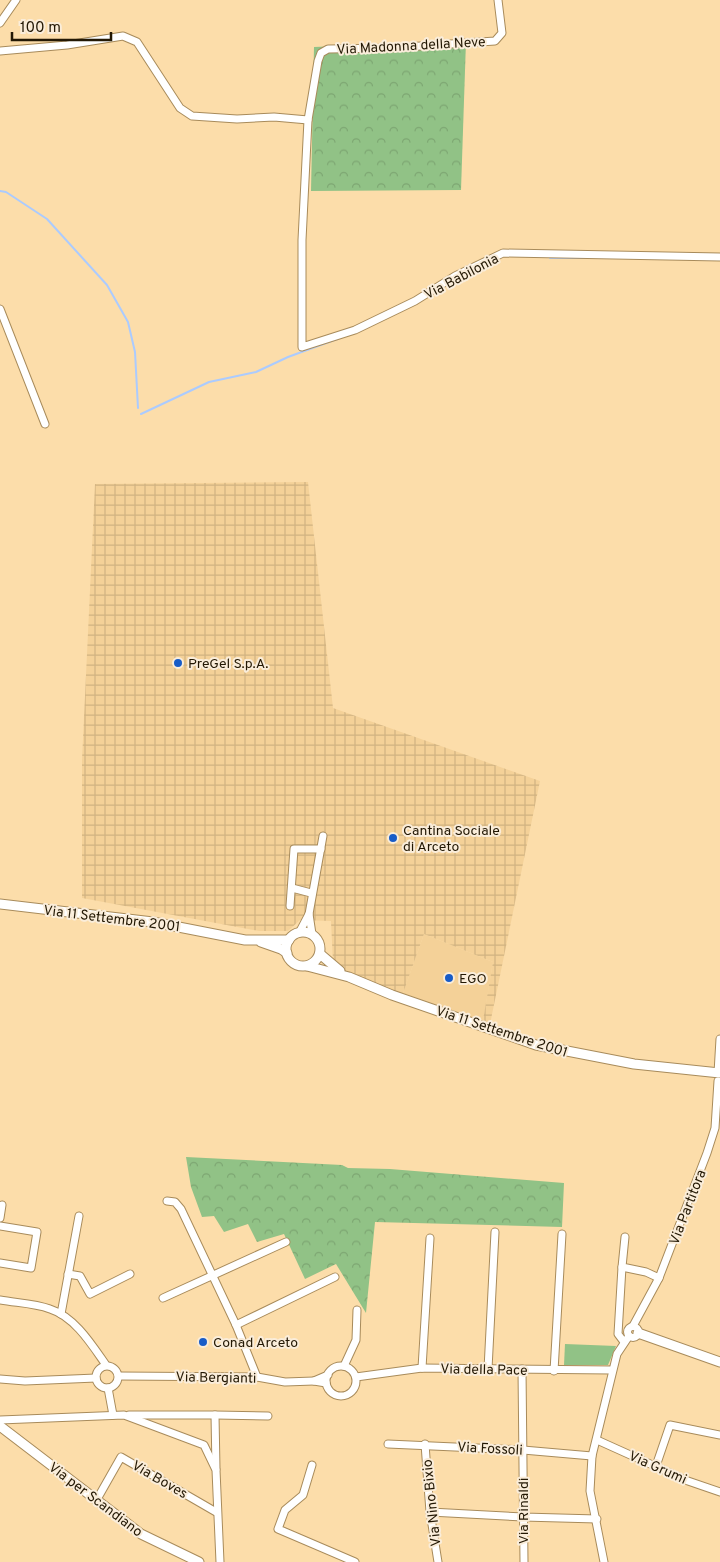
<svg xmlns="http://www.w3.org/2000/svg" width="720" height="1562" font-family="Overpass,sans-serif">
	<defs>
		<pattern id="industrial-grid" width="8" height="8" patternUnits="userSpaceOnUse" patternTransform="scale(1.25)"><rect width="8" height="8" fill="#f4d198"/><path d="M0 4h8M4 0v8" fill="none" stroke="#d1b381"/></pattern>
		<pattern id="forest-crowns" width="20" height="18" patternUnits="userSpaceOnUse" patternTransform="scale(1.25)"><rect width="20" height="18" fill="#91c286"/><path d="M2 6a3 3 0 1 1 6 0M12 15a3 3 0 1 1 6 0" fill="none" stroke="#7da672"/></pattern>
	</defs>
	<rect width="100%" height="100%" fill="#fcddaa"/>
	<!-- built -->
	<polygon fill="#f4d198" points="424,934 493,962 483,1022 403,993"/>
	<!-- industrial -->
	<polygon fill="url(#industrial-grid)" points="308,482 333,708 540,781 489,1029 482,1026 493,962 424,934 402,996 348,975 333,963 331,921 300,920 288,931 259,931 82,898 82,760 95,484"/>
	<!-- green -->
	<polygon fill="#91c286" points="565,1344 616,1346 608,1365 564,1365"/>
	<!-- forest -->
	<g fill="url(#forest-crowns)">
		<polygon points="466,41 461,190 311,191 314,47"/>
		<polygon points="186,1157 342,1165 348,1168 390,1169 564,1183 562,1227 375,1222 366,1313 336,1264 305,1279 284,1234 257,1242 248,1224 224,1232 214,1216 202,1217 191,1187"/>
	</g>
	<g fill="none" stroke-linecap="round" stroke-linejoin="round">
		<!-- stream -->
		<g stroke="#abcbff" stroke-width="2">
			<polyline points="0,191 6,192 47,219 107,285 128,322 135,352 138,408"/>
			<polyline points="550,258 592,258"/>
			<polyline points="141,414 209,382 256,372 288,357 337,339"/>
		</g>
		<defs>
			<g id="street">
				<polyline points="0,23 16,0"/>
				<polyline points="0,51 67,45 123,36 137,42 180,108 192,116 237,119 274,117 308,120 318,61 321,53 328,49 391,48 495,41 502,33 498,0"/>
				<polyline points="308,120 302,240 302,347 355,330 415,301 455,276 503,253 720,257"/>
				<polyline points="0,309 45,424"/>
				<polyline points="292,888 311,893"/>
				<polyline points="290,906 294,849 321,849"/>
				<polyline points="309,914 323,836"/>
				<polyline points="299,933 309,914 312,934"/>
				<polyline points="718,1073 720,1039"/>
				<polyline points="167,1201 175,1202 181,1209 236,1325 257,1377"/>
				<polyline points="0,1218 2,1205"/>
				<polyline points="0,1226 37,1232 31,1268 0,1263"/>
				<polyline points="625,1237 622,1267 646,1272 659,1278"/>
				<polyline points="622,1267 618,1334 624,1342"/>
				<polyline points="68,1274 80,1276 90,1294 130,1274"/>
				<polyline points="163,1298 286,1242"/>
				<path d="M0,1300C16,1303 34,1303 50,1309C75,1317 92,1345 106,1365"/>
				<polyline points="61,1314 79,1216"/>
				<polyline points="236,1325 335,1277"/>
				<polyline points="633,1326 659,1278 707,1153 715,1128 718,1081"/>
				<circle cx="633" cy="1332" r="5.5"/>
				<circle cx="107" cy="1377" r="11"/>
				<polyline points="344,1366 356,1340 357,1310"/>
				<circle cx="341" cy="1381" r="15"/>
				<polyline points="422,1368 430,1238"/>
				<polyline points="488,1369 495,1232"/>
				<polyline points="522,1369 524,1562"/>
				<polyline points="554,1371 562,1234"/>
				<polyline points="119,1376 257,1377 285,1382 314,1381"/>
				<polyline points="356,1377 422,1368 612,1370"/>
				<polyline points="0,1379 25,1381 96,1378"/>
				<polyline points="326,1383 314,1381 328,1375"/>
				<polyline points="108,1388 113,1415"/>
				<polyline points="129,1415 215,1415 216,1469"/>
				<polyline points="215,1415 268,1416"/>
				<polyline points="0,1420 124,1415 204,1445 216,1470 220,1562"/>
				<polyline points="597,1440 688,1481 720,1492"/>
				<polyline points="388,1444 523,1450 592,1456"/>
				<polyline points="425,1444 430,1512 438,1562"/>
				<polyline points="312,1465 303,1495 285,1510 278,1529 355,1562"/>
				<polyline points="656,1466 670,1425 720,1435"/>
				<polyline points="96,1501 121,1457 216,1512"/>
				<polyline points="430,1512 523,1517 597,1519"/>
				<polyline points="604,1562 590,1491 592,1456 617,1354 629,1336"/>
			</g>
			<g id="secondary">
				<polyline points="0,904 153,922 245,940 289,940"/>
				<circle cx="303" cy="949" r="17"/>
				<polyline points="261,942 281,949 287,953"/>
				<polyline points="320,954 340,971"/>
				<polyline points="307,966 349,977 392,995 536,1045 634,1064 720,1073"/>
				<polyline points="638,1333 720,1362"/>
				<polyline points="0,1426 141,1534 199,1562"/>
			</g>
		</defs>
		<!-- street casing -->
		<use href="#street" stroke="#a88b5b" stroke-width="9"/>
		<!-- secondary casing -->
		<use href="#secondary" stroke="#a88b5b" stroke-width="11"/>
		<!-- street -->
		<use href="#street" stroke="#fff" stroke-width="7"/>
		<!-- secondary -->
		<use href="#secondary" stroke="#fff" stroke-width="9"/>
	</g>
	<!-- markers -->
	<g fill="#185cc7" stroke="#faedda" stroke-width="2">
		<circle cx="178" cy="663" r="5"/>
		<circle cx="393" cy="838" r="5"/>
		<circle cx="449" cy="978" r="5"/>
		<circle cx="203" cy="1342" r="5"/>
	</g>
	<g text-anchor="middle" stroke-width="4" stroke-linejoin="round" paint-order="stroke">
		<!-- street labels -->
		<g font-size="14" fill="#231804" stroke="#faedda">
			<text transform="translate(411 45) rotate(-3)" y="5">Via Madonna della Neve</text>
			<text transform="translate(461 276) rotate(-28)" y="5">Via Babilonia</text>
			<text transform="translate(112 918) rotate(7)" y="5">Via 11 Settembre 2001</text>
			<text transform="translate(502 1031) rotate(18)" y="5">Via 11 Settembre 2001</text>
			<text transform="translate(687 1207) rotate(-69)" y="5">Via Partitora</text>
			<text transform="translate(484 1369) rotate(1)" y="5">Via della Pace</text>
			<text transform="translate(216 1377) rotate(1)" y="5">Via Bergianti</text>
			<text transform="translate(490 1448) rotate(3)" y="5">Via Fossoli</text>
			<text transform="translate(658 1467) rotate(24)" y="5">Via Grumi</text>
			<text transform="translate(160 1479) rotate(30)" y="5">Via Boves</text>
			<text transform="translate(96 1499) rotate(37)" y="5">Via per Scandiano</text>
			<text transform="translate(431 1503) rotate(-96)" y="5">Via Nino Bixio</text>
			<text transform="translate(523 1511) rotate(-90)" y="5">Via Rinaldi</text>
		</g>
		<!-- poi labels -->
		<g font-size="14" fill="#231804" stroke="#faedda" text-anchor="start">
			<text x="188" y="668">PreGel S.p.A.</text>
			<text x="403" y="835">Cantina Sociale<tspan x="403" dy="16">di Arceto</tspan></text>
			<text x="459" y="983">EGO</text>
			<text x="213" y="1347">Conad Arceto</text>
		</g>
	</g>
	<!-- scale -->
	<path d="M12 32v8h99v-8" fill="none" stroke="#231804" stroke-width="2.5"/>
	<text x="20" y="32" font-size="15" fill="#231804" stroke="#faedda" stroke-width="4" paint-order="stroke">100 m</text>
</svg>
